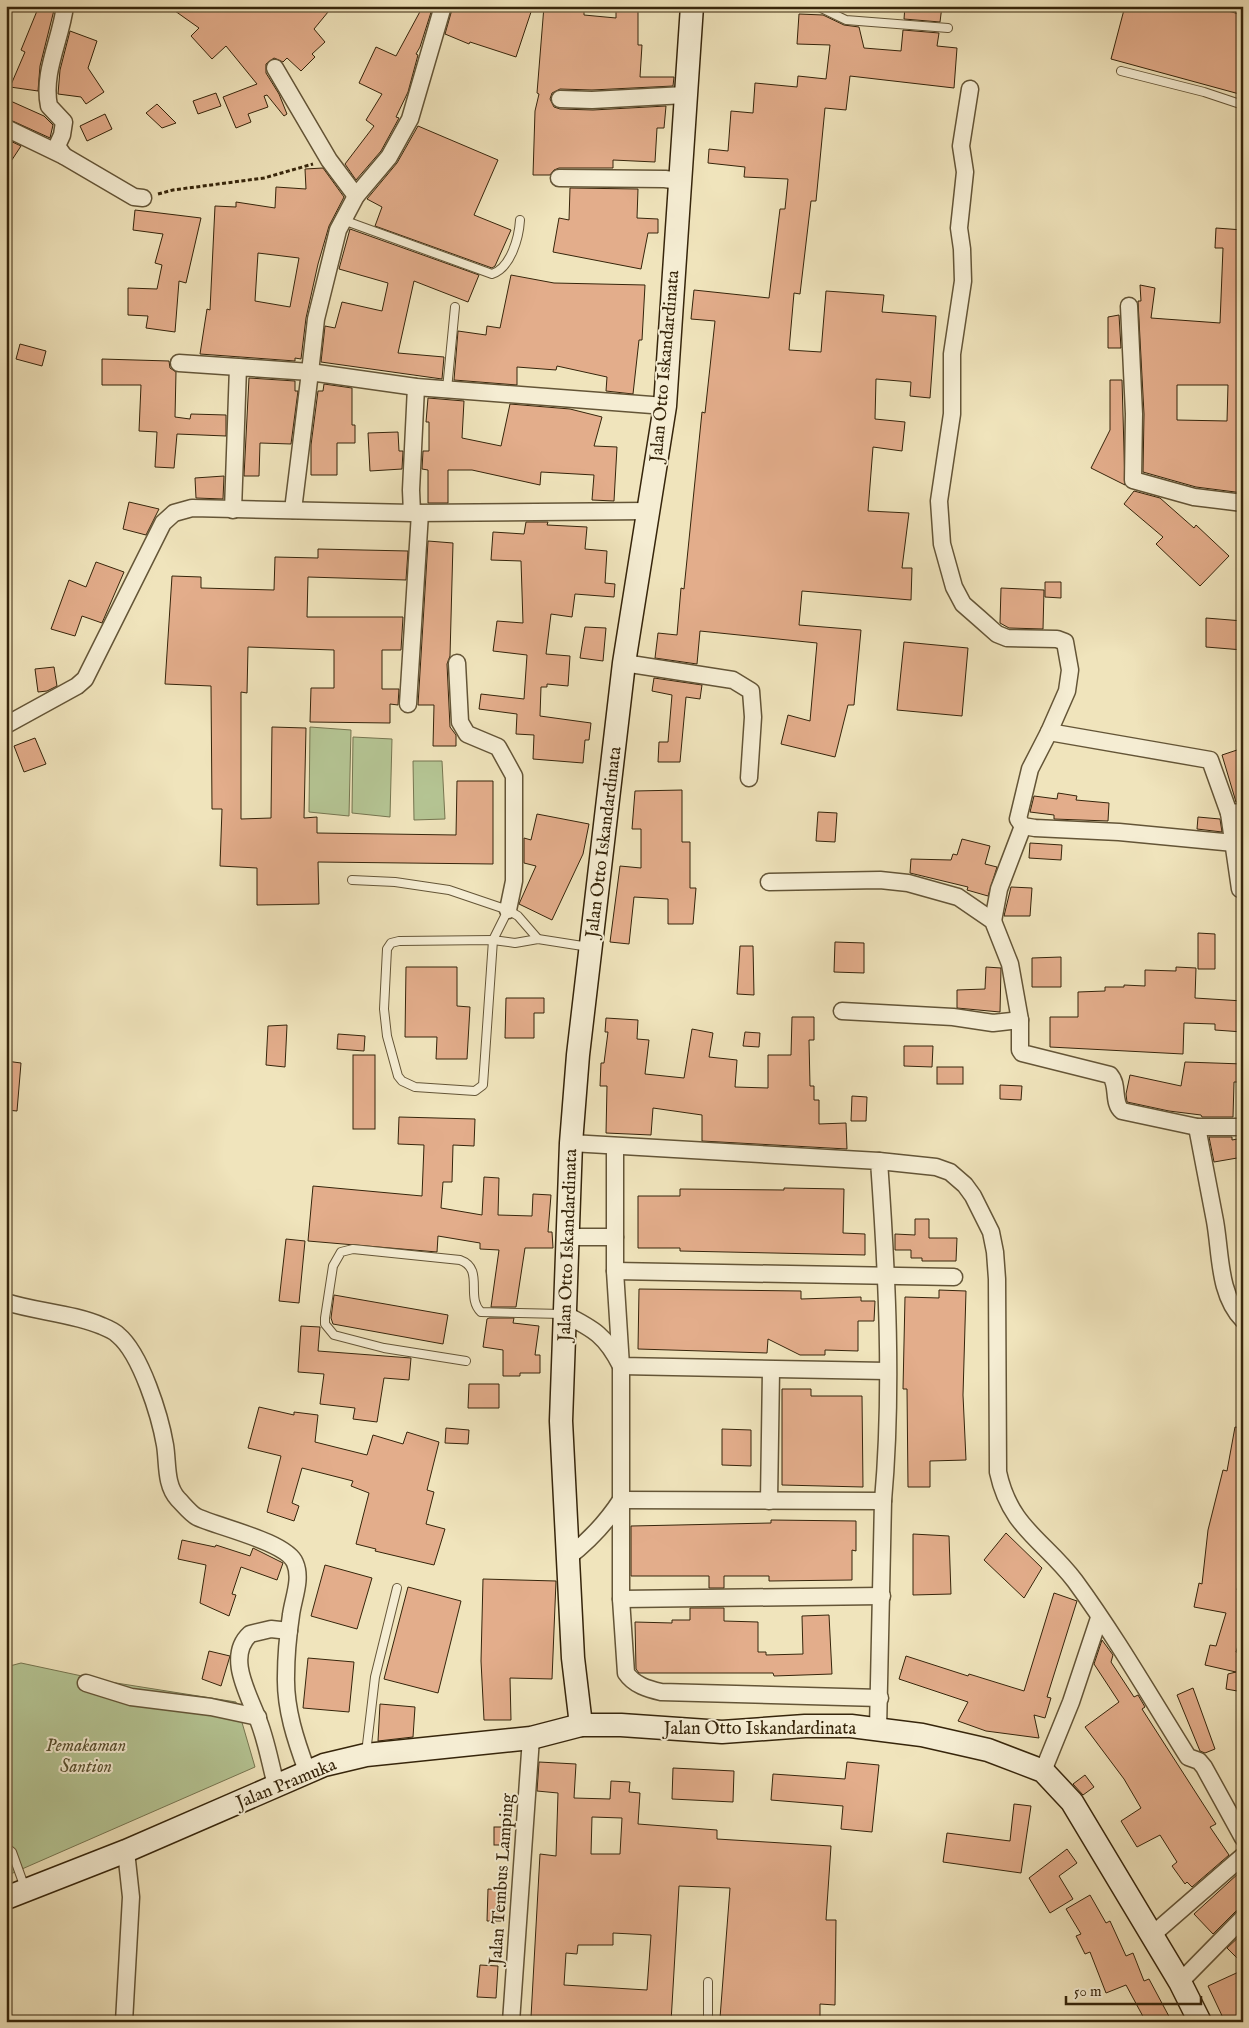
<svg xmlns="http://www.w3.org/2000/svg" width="1249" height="2028" font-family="'IM FELL English',serif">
	<rect width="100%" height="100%" fill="#f0e4bc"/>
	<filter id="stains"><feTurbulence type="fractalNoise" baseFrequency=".004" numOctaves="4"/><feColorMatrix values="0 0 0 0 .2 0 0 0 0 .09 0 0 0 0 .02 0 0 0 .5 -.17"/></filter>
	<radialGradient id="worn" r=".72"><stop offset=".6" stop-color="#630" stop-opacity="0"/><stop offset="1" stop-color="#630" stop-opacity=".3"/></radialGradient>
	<!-- green -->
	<g fill="#b5c594" stroke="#767550">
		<polygon points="310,727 351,730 349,816 309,812"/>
		<polygon points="353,737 392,739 390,817 352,813"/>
		<polygon points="413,761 442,761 445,819 414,820"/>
		<polygon points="21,1663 110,1682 236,1702 255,1767 6,1876 6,1667"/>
	</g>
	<!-- building -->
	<g fill="#e3ad8b" stroke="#36250b" fill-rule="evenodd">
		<polygon points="39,6 55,6 40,66 38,91 10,87 25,52 21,50"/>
		<polygon points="168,6 333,6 314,29 325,42 312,54 315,57 301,71 287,58 283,62 274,58 266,64 266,73 279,94 287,114 284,116 267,95 264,96 268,107 248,114 251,122 236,128 223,97 257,84 226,46 212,59 191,36 199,28"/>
		<polygon points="423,6 433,6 420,47 416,54 418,55 408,92 396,117 399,118 381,151 356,180 345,164 374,126 366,120 382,94 359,83 376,47 396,56"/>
		<polygon points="453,6 533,6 516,57 470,42 469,44 445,34"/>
		<polygon points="544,6 584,6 584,15 616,18 616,6 638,6 638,45 642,45 640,77 674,77 673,86 592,90 560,89 552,93 550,99 554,107 560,109 593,110 666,106 664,128 657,128 655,162 613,160 613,168 559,168 554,170 550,175 533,175 535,111 539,94 537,93"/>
		<polygon points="905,6 942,6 940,22 904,19"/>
		<polygon points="1125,6 1209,6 1243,15 1243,95 1111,59"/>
		<polygon points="799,14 823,15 844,25 859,27 864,48 901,51 903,30 939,33 937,46 957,48 954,88 850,76 846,110 825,108 816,201 811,201 800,294 794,293 789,350 821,352 826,291 884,295 882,312 936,316 930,398 910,396 911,382 876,379 875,419 905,422 902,451 873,447 868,511 909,513 902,568 912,568 911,600 802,591 799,625 861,630 854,705 848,705 835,757 781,744 788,715 810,721 817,643 700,631 697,664 655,658 658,633 677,635 681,588 684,589 702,412 705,413 715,321 691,319 694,290 769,298 780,209 785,209 788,179 744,177 745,167 708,163 709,149 728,151 731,111 753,113 755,83 797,87 798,76 826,79 830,45 797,44"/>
		<polygon points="70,31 97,41 88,68 104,92 86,104 81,97 58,94 60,70"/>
		<polygon points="216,93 221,106 198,114 193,101"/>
		<polygon points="6,99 44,116 53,125 50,138 6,118"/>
		<polygon points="157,104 176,123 162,128 146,113"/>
		<polygon points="105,114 112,129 87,141 80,126"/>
		<polygon points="418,126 498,160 474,215 511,230 495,266 492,268 375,226 382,207 367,199 397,163"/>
		<polygon points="6,139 21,146 6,169"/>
		<path d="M323,168L344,197L329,226L318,264L306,318L301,359L295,358V361L200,354L207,309L210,310L215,206L236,207V202L275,208L276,187L306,189L305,169ZM258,253L299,258L290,307L255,301Z"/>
		<polygon points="570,188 638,189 637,218 658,219 658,233 648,233 641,269 553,252 559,218 569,220"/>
		<polygon points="135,210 201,218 186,283 179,281 175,332 146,328 148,316 128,315 128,288 157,289 162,265 155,263 163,234 133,230"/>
		<path d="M1216,228L1243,230V493L1196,487L1143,472L1144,414L1138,301H1141L1140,285L1155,288L1151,318L1220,323L1223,248H1215ZM1177,385H1228L1227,421L1177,420Z"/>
		<polygon points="350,229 479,275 468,302 414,281 398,353 444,357 442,379 321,362 325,326 335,328 342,302 382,311 388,283 339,269"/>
		<polygon points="511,275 554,283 645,285 642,340 639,340 633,394 606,391 607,377 557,366 556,370 517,367 517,385 454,380 458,331 486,335 487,326 500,328"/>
		<polygon points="1119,315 1121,348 1108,348 1108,317"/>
		<polygon points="20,344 46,351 42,366 16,359"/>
		<polygon points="102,359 169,361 170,368 176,372 175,417 190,419 191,414 226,415 226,436 177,434 174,468 155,467 157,432 139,431 141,385 102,385"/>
		<polygon points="249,378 295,381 295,391 298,391 291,444 260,443 259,476 244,476"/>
		<polygon points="1110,380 1122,380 1125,485 1091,468 1110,430"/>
		<polygon points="324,384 352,388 352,425 355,425 355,443 337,443 337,475 311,475 311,445 318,391 323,391"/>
		<polygon points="428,398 464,401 462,438 501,446 510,404 570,409 602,417 594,446 617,447 614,501 592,500 594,475 541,472 540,485 472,470 448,470 448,503 428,503 428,470 422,469 423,451 429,451 429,422 426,422"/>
		<polygon points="398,432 399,451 403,451 402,469 370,471 368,433"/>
		<polygon points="224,476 223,499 196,498 195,478"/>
		<polygon points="1134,491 1160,498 1194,528 1196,525 1229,556 1200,586 1156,544 1163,537 1124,504"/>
		<polygon points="129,502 159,509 146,535 123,529"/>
		<polygon points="526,522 548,522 547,525 587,527 585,549 607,551 605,583 615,584 614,597 575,594 572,617 551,614 546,654 570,656 568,686 547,684 547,687 541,687 540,716 591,723 589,740 585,740 583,763 533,759 534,735 516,734 517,714 479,709 481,694 524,699 527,655 493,651 497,621 523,623 521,561 491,560 493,532 524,534"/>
		<polygon points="428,541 453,543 450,656 447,664 450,727 456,735 456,746 433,746 434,705 418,705"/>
		<polygon points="318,549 408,551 406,580 308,577 307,617 403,617 401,650 382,650 382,689 399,689 398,705 390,704 390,723 310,722 311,688 334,688 334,650 248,647 247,693 241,692 241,819 271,818 272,727 306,728 304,818 317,817 317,833 456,835 457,781 493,781 493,864 318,862 319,904 257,905 257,868 220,866 222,809 212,809 211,686 165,684 172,576 201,577 201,588 274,590 275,557 318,558"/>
		<polygon points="96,562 124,572 102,623 82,616 75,636 51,629 69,580 86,587"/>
		<polygon points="1045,582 1061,582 1061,598 1045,597"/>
		<polygon points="1001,588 1044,590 1043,629 1009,628 1000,623"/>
		<polygon points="1206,618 1243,621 1243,650 1206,647"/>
		<polygon points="585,627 606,628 603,661 580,658"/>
		<polygon points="904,642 968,648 962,716 897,710"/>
		<polygon points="54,667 57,686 47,691 38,692 35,669"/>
		<polygon points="654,678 702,685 700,699 686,697 680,762 658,762 659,742 668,742 672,695 652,691"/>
		<polygon points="35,738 46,764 24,772 14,746"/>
		<polygon points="1243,748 1243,802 1236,802 1222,755"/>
		<polygon points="682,790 682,842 690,842 690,888 696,888 693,924 668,924 668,899 634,897 629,944 610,942 620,866 641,868 641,829 632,829 635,791"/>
		<polygon points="1058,793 1077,796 1076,800 1109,803 1108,821 1054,819 1054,815 1030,812 1034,796 1057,799"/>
		<polygon points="818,812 837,813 835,842 816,841"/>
		<polygon points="537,814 589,824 583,854 552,920 519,904 536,866 524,863 524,838 531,840"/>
		<polygon points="1198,817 1220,819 1222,832 1197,829"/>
		<polygon points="962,839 990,846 985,864 997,867 988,896 967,890 968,887 910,873 911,859 951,860 953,854 957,855"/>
		<polygon points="1030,843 1062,845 1061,860 1029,858"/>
		<polygon points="1011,887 1032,888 1030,916 1004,916"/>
		<polygon points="1198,933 1215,934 1215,969 1198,969"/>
		<polygon points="835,942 864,943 864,973 834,972"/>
		<polygon points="740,946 753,946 754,995 737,994"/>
		<polygon points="1061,957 1061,987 1032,987 1032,958"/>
		<polygon points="406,967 457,967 457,1006 470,1007 467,1059 436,1059 437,1037 405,1037"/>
		<polygon points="986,967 1001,968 1000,1012 957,1008 957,990 985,989"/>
		<polygon points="1176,967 1196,968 1195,998 1243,1001 1243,1032 1215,1030 1215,1024 1184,1023 1183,1054 1050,1047 1050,1017 1078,1017 1078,992 1105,991 1105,987 1124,987 1124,985 1145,986 1145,970 1176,971"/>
		<polygon points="506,998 544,998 544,1013 534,1013 534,1038 505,1038"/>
		<polygon points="792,1017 814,1017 814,1040 809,1040 810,1086 814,1086 814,1100 819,1100 819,1124 846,1123 847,1149 702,1141 702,1115 653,1108 651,1135 606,1133 607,1086 600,1086 601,1063 604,1063 608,1032 605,1032 606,1018 638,1020 637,1039 649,1040 645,1074 684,1078 692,1029 713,1033 709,1057 737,1060 735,1087 768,1088 768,1055 791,1055"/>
		<polygon points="287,1025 285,1067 266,1065 268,1026"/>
		<polygon points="745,1032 760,1033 759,1047 743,1046"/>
		<polygon points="338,1034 365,1036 364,1051 337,1049"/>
		<polygon points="904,1046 933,1046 932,1067 904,1066"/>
		<rect x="353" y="1055" width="22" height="74"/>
		<polygon points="6,1061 21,1063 17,1111 6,1110"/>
		<polygon points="1185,1062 1243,1064 1243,1082 1234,1082 1233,1117 1202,1117 1201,1115 1169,1111 1127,1102 1126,1094 1130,1075 1181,1086"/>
		<rect x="937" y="1067" width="26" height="17"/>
		<polygon points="1000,1085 1022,1086 1021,1100 1000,1099"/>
		<polygon points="852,1096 867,1097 866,1121 851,1121"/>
		<polygon points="399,1117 475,1119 474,1146 453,1145 452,1182 443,1182 441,1208 482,1215 484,1177 499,1178 498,1215 532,1216 533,1194 551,1195 548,1232 552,1232 553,1248 525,1248 516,1307 491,1307 499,1250 480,1249 480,1243 438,1236 437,1252 308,1241 313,1186 422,1196 424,1145 398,1144"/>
		<polygon points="1209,1137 1232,1137 1232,1140 1243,1138 1243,1157 1214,1162"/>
		<polygon points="784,1188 844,1189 843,1233 865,1234 865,1255 680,1251 680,1248 638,1248 638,1196 680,1196 680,1189 784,1190"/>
		<polygon points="915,1219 929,1219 929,1238 957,1238 956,1261 922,1261 922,1258 911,1258 911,1250 895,1250 895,1234 915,1235"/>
		<polygon points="286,1239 305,1241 299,1303 279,1301"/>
		<polygon points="639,1289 801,1291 801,1299 861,1297 861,1301 875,1301 874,1321 858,1321 858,1351 825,1350 825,1355 800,1355 768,1339 767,1353 638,1349"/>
		<polygon points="939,1290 966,1291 963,1395 966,1460 930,1461 930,1487 908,1487 907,1389 903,1389 905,1297 939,1298"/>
		<polygon points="334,1295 448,1315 443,1344 333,1324 331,1318"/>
		<polygon points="489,1318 514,1318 513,1323 539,1326 535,1355 540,1355 540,1373 520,1373 520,1376 503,1376 503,1350 483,1347 487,1319"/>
		<polygon points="301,1326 320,1327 318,1351 411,1358 409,1380 384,1378 377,1422 353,1419 355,1408 320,1404 324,1374 298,1372"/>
		<polygon points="469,1384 499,1384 499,1408 468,1408"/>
		<polygon points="782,1389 811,1389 811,1396 862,1396 863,1487 782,1485"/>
		<polygon points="259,1407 294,1415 294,1412 318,1415 315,1442 367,1455 373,1435 403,1444 407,1432 439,1442 427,1490 434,1492 426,1524 445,1529 434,1565 375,1551 376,1549 356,1544 369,1493 351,1486 353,1481 302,1468 292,1503 299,1506 294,1521 267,1512 281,1456 248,1448"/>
		<polygon points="1235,1427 1243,1428 1243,1557 1237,1590 1243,1591 1243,1630 1236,1652 1243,1653 1243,1692 1226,1689 1228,1674 1236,1672 1205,1665 1210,1645 1216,1646 1226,1613 1194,1607 1199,1583 1202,1584 1208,1530 1223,1470 1227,1471"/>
		<polygon points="446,1428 469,1430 468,1444 445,1443"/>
		<polygon points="722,1429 751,1430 751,1466 722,1465"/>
		<polygon points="771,1520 856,1521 856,1551 852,1550 852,1580 769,1581 769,1576 724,1576 724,1588 709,1588 709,1576 631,1576 631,1526 771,1523"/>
		<polygon points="1006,1533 1042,1568 1024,1598 984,1560"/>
		<polygon points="913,1534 949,1536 951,1594 913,1595"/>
		<polygon points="182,1540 215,1547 216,1545 250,1556 253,1548 283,1563 277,1580 241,1567 232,1594 236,1595 229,1616 200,1603 206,1565 178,1559"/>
		<polygon points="325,1565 372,1578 357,1629 311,1616"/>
		<polygon points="483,1579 556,1581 552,1679 510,1678 511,1720 484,1720 481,1661"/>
		<polygon points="408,1587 461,1601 438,1693 384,1679"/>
		<polygon points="1054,1593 1077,1601 1047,1697 1051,1698 1045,1718 1034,1715 1039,1738 986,1731 958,1721 968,1702 899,1679 906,1656 968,1676 969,1674 1024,1691"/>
		<polygon points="690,1608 724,1608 724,1621 758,1622 758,1652 766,1652 766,1655 803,1654 802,1616 829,1615 832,1674 774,1676 773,1673 639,1673 636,1669 635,1622 672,1623 672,1620 690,1620"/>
		<polygon points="1102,1640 1113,1655 1111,1662 1134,1697 1138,1695 1145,1707 1142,1709 1216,1824 1210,1827 1229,1855 1192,1887 1187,1882 1185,1884 1172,1866 1177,1862 1160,1835 1137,1847 1121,1821 1141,1808 1124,1779 1085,1727 1119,1702 1094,1664"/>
		<polygon points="209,1651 230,1656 221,1686 202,1679"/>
		<polygon points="308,1658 354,1662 349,1712 303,1708"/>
		<polygon points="1193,1688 1215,1749 1205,1753 1200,1751 1177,1695"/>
		<polygon points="380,1704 415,1707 413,1737 378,1741"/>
		<path d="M539,1762L576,1764L574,1798L610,1799L611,1781L630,1782L629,1792L640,1793L638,1824L717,1830V1839L831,1846L826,1920H836L835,2005L820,2004V2022L720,2018L730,1888L679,1886L671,2022H612L531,2017L540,1854L556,1856L558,1793L537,1791ZM592,1817L622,1818L620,1854H591ZM613,1933L651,1935L647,1990L564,1985L566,1953L577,1954L578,1945H613Z"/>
		<polygon points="847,1762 879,1765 872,1832 841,1829 843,1806 771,1800 773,1774 845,1779"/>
		<polygon points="673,1768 734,1771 733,1802 672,1799"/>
		<polygon points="1085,1775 1094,1787 1083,1795 1073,1784"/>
		<polygon points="1014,1804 1031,1806 1021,1873 943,1862 947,1833 1010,1841"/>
		<rect x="494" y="1827" width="14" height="18"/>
		<polygon points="1067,1849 1077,1863 1059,1876 1073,1899 1050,1913 1029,1878"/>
		<polygon points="1240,1872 1243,1875 1243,1908 1236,1911 1213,1934 1194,1914"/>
		<polygon points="488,1889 504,1890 504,1921 487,1921"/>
		<polygon points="1090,1895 1106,1923 1110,1921 1126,1956 1133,1953 1144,1981 1149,1979 1172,2022 1146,2022 1126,1985 1106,1993 1090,1952 1085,1954 1076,1936 1081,1934 1066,1909"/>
		<polygon points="1243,1933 1243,1964 1227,1948"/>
		<polygon points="480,1965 498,1966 496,1998 477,1997"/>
		<polygon points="1243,1970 1243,2022 1225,2022 1208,1986"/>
	</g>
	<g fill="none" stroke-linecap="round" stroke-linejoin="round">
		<defs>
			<g id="lane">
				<polyline points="817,6 846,20 948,28"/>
				<polyline points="1121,71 1204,92 1243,105"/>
				<path d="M343,220L492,274C511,268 519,237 520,220"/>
				<polyline points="447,389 455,307"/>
				<polyline points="352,880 395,882 449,890 508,910 518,916 538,939"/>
				<polyline points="508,910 493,940 515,943 538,939 589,947"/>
				<polygon points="493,940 483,1085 475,1091 415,1087 402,1081 398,1076 387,1036 384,1009 387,949 391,943 399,941"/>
				<path d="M466,1361L384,1348L334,1335L325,1324V1318L333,1266L341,1252L353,1249L460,1260C485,1269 465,1297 481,1312L562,1314"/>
				<polyline points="366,1753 375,1677 397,1588"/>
				<polyline points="6,1847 12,1852 25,1888"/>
				<polyline points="708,2022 708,1982"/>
			</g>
			<g id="street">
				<polyline points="275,68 329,160 356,196"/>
				<polyline points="970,89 961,146 965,172 959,228 962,249 963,281 952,354 952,414 939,501 942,544 954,587 963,604 979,618 997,634 1007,638 1057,639 1065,642 1070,670 1067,691 1049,732 1030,769 1018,819 1023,826 1035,828 1119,832 1234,843"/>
				<polyline points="560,99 592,100 685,95"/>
				<polyline points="6,128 64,156 134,197 143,198"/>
				<path d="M64,156L57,146L62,135L64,122L49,106C42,73 61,39 65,6"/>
				<polyline points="559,178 665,179 679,181"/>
				<polyline points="1129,306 1134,414 1133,480 1194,497 1243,503"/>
				<polyline points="179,363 238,367"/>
				<polyline points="233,510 238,367 310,372 316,319 338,230 356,196 389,157 410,119 443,6"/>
				<polyline points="293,510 310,372 416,387 665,406"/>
				<polyline points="412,513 648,511"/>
				<polyline points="457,663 460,722 467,734 498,747 514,776 514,881 508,910"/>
				<polyline points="624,663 733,680 751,691 753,717 749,778"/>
				<polyline points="408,704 420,513"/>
				<polyline points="6,725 77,686 85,679 163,523 174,513 192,508 412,513 411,490 416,387"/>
				<polyline points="1049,732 1210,760 1229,813"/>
				<path d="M769,882L880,880L908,883L958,897L993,921L1010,964L1020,1020V1050L1022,1053L1110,1075C1119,1085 1112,1103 1122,1111L1197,1127H1243"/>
				<polyline points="1240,889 1229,813 1243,812"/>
				<polyline points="993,921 999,889 1023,826"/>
				<polyline points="842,1011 953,1017 993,1023 1020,1020"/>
				<path d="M1197,1127C1203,1158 1209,1190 1215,1221C1221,1254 1218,1294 1243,1320"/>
				<path d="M571,1143L879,1161C887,1274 893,1389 883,1501L621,1500"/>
				<path d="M615,1146V1271L621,1366V1599L626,1673C634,1685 648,1689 661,1692L880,1698"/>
				<path d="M879,1161L936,1167L950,1172L965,1185L973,1196L991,1232L995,1252L997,1279L998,1472C1010,1528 1044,1540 1075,1581C1116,1637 1151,1698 1188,1757L1199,1761L1204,1767L1243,1838"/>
				<polyline points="567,1237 615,1237"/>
				<polyline points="615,1271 954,1277"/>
				<path d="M6,1302C37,1312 72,1313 102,1326C107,1328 114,1331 118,1335C141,1354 160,1416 165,1445C168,1463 165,1485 178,1499C184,1505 191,1514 197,1517C218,1527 287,1542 295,1563C302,1579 293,1599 291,1615C288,1635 286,1656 286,1676C285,1709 296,1741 307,1771"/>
				<path d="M564,1314C594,1329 606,1336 621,1366L887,1371"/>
				<polyline points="769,1501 771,1370"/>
				<path d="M567,1558C589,1541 606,1523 621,1500"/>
				<polyline points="621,1599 882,1596"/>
				<polyline points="86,1683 131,1697 211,1707 258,1717"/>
				<polyline points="878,1729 883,1501"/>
				<polyline points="1043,1771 1071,1702 1099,1618"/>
				<path d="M276,1785C270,1763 266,1738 257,1717C248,1693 226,1656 250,1634L271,1629L289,1631"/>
				<polyline points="1152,1935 1243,1856"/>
				<polyline points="1180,1982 1243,1918"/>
				<polyline points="124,2022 131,1897 126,1851"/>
				<polyline points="511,2022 531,1738"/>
			</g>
			<g id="secondary">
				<polyline points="692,6 665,406 624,663 578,1055 571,1143 561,1421 573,1658 581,1725 621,1725 722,1732 805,1726 851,1726 922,1735 988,1750 1043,1771 1072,1802 1180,1982 1200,2022"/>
				<polyline points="6,1898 126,1851 324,1765 366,1755 531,1738 581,1725"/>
			</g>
		</defs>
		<!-- lane casing -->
		<use href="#lane" stroke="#645537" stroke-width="10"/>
		<!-- street casing -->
		<use href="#street" stroke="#645537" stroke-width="19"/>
		<!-- secondary casing -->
		<use href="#secondary" stroke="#36250b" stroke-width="25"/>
		<!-- path -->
		<polyline stroke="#36250b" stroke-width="3" stroke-dasharray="4 2.5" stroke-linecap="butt" points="158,194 173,190 264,178 313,164"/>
		<!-- lane -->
		<use href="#lane" stroke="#f5edd3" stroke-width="8"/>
		<!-- street -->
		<use href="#street" stroke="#f5edd3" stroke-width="16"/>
		<!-- secondary -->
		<use href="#secondary" stroke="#f5edd3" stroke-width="22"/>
	</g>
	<g text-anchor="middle" stroke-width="4" stroke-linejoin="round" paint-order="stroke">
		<!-- street labels -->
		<g font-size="18" fill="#36250b" stroke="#f5edd3">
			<text transform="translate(664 366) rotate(-85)" y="6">Jalan Otto Iskandardinata</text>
			<text transform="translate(603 842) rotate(-83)" y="6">Jalan Otto Iskandardinata</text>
			<text transform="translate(567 1245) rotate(-88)" y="6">Jalan Otto Iskandardinata</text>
			<text x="760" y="1734">Jalan Otto Iskandardinata</text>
			<text transform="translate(286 1783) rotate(-22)" y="6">Jalan Pramuka</text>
			<text transform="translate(501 1879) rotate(-86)" y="6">Jalan Tembus Lamping</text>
		</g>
		<!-- park labels -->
		<g font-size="18" font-style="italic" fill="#564d2d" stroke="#f5edd3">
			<text x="86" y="1751">Pemakaman<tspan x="86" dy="21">Santion</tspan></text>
		</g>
	</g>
	<!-- margin -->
	<rect width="1249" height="2028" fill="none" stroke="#f0e4bc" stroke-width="25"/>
	<rect x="8" y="8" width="1234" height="2013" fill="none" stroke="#36250b" stroke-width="2.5"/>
	<rect x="12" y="12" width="1224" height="2003" fill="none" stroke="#36250b"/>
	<!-- scale -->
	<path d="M1066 1996v8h135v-8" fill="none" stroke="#36250b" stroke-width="2.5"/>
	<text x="1074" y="1996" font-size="15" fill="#36250b" stroke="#f5edd3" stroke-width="4" paint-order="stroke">50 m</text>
	<rect width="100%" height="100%" filter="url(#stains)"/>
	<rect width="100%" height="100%" fill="url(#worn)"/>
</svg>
